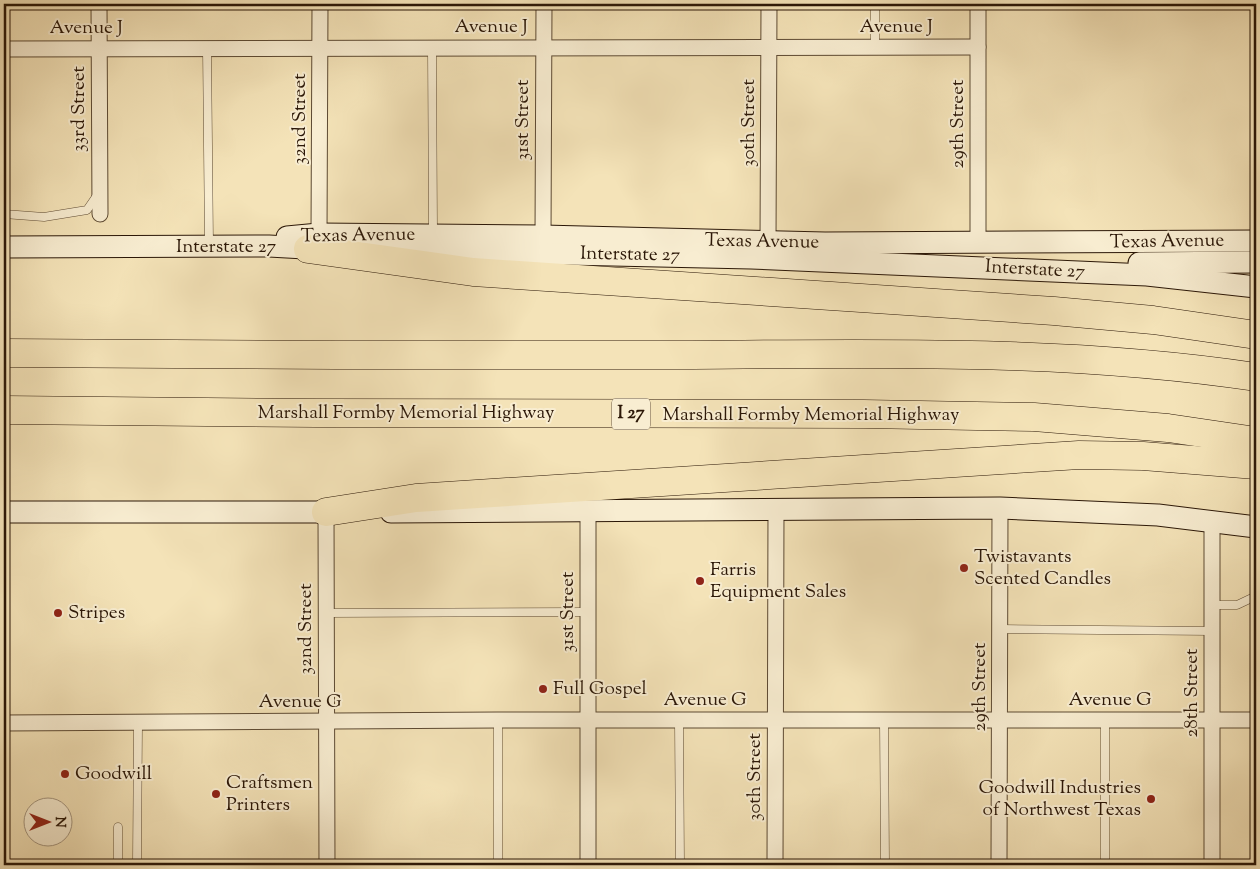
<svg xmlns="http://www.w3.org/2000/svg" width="1260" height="869" font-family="'Sorts Mill Goudy',serif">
<rect width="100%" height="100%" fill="#f4e3b8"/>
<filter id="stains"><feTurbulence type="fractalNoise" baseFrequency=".004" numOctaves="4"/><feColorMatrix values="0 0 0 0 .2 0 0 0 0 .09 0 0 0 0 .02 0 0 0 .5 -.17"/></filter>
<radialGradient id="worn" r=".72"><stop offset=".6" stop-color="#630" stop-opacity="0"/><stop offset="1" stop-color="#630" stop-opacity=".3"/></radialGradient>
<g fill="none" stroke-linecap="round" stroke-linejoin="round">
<defs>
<g id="lane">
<path d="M 432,47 L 433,233"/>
<path d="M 875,47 L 875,4"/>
<path d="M 207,48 L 209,244"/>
<path d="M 4,214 L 44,217 L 87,210 L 98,194"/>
<path d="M 1212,605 L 1237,605 L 1256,596"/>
<path d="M 326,613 L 588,612"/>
<path d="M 1000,629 L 1212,631"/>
<path d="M 679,720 L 680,865"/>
<path d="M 884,720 L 885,865"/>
<path d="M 118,827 L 118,865"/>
<path d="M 137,865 L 138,723"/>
<path d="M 498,865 L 498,720"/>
<path d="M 1105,865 L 1105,720"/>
</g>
<g id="street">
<path d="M 99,4 L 100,214"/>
<path d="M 4,49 L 978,47"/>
<path d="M 319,234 L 320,4"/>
<path d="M 543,236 L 544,4"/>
<path d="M 768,242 L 769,4"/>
<path d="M 978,244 L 978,4"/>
<path d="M 326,512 L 327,865"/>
<path d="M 1212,521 L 1212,865"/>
<path d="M 4,723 L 498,720 L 1256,720"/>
<path d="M 588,865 L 588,510"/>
<path d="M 775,865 L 776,509"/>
<path d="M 999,865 L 1000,508"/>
</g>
<g id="secondary">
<path d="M 287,237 L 319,234 L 543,236 L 825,243 L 1256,241"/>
<path d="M 4,247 L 269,246 L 323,249"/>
<path d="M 389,250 L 751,258 L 1147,275 L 1256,287"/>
<path d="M 1139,263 L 1256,262"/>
<path d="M 4,512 L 341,512"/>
<path d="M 391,512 L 1000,508 L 1158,515 L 1256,527"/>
</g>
<g id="highway">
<path d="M 308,249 L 473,272 L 1054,311 L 1153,320 L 1256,335"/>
<path d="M 4,353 C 226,355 449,356 671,355 C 866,354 1063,348 1256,377"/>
<path d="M 4,410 L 316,413 L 864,414 L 1034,417 L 1168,428 L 1256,441"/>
<path d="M 326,512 L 416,498 L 1079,455 L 1143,456 L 1256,465"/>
</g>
</defs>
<use href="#lane" stroke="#5d4a33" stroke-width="9"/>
<use href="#street" stroke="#5d4a33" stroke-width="17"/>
<use href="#secondary" stroke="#2b1707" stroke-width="23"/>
<use href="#highway" stroke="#2b1707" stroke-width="29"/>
<use href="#lane" stroke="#f8edd1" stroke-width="8"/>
<use href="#street" stroke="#f8edd1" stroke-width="15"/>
<use href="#secondary" stroke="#f8edd1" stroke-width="21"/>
<use href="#highway" stroke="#f4e3b8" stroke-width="28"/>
</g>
<g fill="#8f2418" stroke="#f8edd1" stroke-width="2">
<circle cx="964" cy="568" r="5"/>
<circle cx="700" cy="581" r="5"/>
<circle cx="58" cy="613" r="5"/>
<circle cx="543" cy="689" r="5"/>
<circle cx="65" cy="774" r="5"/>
<circle cx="216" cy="794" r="5"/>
<circle cx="1151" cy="799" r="5"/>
</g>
<g text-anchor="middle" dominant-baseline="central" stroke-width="4" stroke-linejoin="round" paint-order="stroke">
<rect fill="#f8edd1" stroke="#685744" stroke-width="1" x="612" y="398.5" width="38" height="31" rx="4"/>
<g font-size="18" font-weight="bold" fill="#2b1707">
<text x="631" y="414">I 27</text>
</g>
<g font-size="19" fill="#2b1707" stroke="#f8edd1">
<text x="491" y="27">Avenue J</text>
<text x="896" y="27">Avenue J</text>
<text x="86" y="28">Avenue J</text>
<text transform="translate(79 109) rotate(-90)">33rd Street</text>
<text transform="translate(300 119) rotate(-90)">32nd Street</text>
<text transform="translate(523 120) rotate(-90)">31st Street</text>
<text transform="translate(749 123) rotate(-90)">30th Street</text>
<text transform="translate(958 124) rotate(-90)">29th Street</text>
<text transform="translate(358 236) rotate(-1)">Texas Avenue</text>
<text transform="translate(762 242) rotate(1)">Texas Avenue</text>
<text transform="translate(1167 242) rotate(-1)">Texas Avenue</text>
<text x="226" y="247">Interstate 27</text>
<text transform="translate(630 255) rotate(1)">Interstate 27</text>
<text transform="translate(1035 270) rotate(3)">Interstate 27</text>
<text x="406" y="413">Marshall Formby Memorial Highway</text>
<text x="811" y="415">Marshall Formby Memorial Highway</text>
<text transform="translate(568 612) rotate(-90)">31st Street</text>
<text transform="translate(306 629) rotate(-90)">32nd Street</text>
<text transform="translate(980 687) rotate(-90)">29th Street</text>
<text transform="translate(1192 693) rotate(-90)">28th Street</text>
<text x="705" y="700">Avenue G</text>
<text x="1110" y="700">Avenue G</text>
<text x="300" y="702">Avenue G</text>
<text transform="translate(755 777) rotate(-90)">30th Street</text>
</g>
<g font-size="19" fill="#2b1707" stroke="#f8edd1" text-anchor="start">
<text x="974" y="557">Twistavants<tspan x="974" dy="22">Scented Candles</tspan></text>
<text x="710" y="570">Farris<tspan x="710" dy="22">Equipment Sales</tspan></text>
<text x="68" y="613">Stripes</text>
<text x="553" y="689">Full Gospel</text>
<text x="75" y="774">Goodwill</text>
<text x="226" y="783">Craftsmen<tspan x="226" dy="22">Printers</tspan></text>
<text x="1141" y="788" text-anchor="end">Goodwill Industries<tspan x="1141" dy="22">of Northwest Texas</tspan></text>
</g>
</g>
<rect width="1260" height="869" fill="none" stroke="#f4e3b8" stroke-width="20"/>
<rect x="5" y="5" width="1250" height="859" fill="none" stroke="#2b1707" stroke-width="2.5"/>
<rect x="10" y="10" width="1240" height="849" fill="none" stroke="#2b1707"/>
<g transform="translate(48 822) rotate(90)"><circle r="24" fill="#f8edd1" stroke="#a69780"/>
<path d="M0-4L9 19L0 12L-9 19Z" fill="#8f2418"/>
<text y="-8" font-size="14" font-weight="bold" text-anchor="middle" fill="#2b1707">N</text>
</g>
<rect width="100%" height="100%" filter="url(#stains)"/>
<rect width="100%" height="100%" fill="url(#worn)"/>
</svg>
